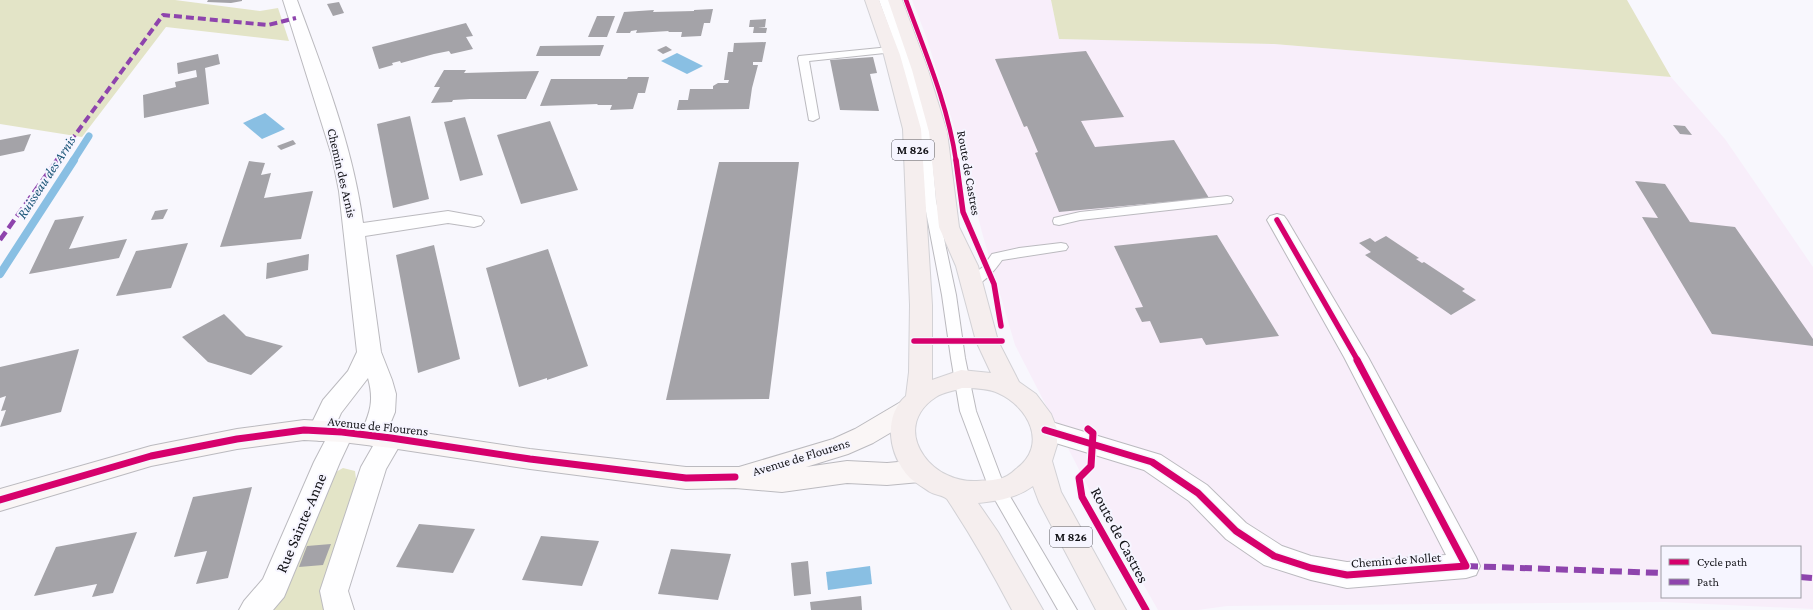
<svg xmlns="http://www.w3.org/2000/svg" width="1813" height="610" font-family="'Crimson Pro',serif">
<rect width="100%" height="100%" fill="#f8f7fd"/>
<path fill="#f8eefa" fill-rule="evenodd" d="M 912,0 L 1051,0 L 1059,39 L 1274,44 L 1671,77 L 1725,139 L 1813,267 L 1813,609 L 1665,602 L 1227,606 L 1198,610 L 1158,610 L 1090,491 L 1015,345 L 983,236 L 956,133 L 926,36 ZM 1662,547 L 1800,547 L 1800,597 L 1662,597 Z"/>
<g fill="#e3e4c7">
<path d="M 0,0 L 175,0 L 260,11 L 278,8 L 289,41 L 166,27 L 82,137 L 0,124 Z"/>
<path d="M 1051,0 L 1627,0 L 1671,77 L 1274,44 L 1059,39 Z"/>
<path d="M 343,468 L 355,471 L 356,479 L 322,602 L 324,610 L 273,610 L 334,473 Z"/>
</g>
<g fill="#89bfe3">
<path d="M 677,53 L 703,66 L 687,74 L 661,61 Z"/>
<path d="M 265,113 L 285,129 L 262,139 L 243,123 Z"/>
<path d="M 870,566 L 872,584 L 828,590 L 826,572 Z"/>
</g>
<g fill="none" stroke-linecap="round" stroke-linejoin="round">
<path stroke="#89bfe3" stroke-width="7" d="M 73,161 L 89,136"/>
<path stroke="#89bfe3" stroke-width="8" d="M 0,274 L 74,160"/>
</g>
<g fill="#a4a3a8">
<path d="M 208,0 L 242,0 L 242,1 L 231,3 L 207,2 Z"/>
<path d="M 339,2 L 344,13 L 333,16 L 327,4 Z"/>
<path d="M 713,9 L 710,23 L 704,23 L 701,36 L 681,37 L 682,32 L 668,32 L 669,31 L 636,33 L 637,30 L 631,31 L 630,33 L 616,33 L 624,12 L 654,10 L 653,12 L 694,11 L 694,10 Z"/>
<path d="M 597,16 L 615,16 L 607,37 L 588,37 Z"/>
<path d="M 766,19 L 765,27 L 758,27 L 767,28 L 766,33 L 753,33 L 754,27 L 749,27 L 750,20 Z"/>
<path d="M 466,23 L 473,36 L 466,37 L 473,49 L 451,54 L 449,51 L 434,54 L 401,63 L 400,61 L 392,63 L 393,65 L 379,69 L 372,47 Z"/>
<path d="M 766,42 L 762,62 L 753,62 L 753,65 L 758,65 L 752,88 L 749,109 L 677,110 L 679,100 L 688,100 L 690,89 L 713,89 L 713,86 L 718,83 L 728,83 L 729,80 L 724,80 L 728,52 L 733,52 L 734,43 Z"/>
<path d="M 604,45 L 600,56 L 536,56 L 540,46 Z"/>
<path d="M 666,46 L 672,50 L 663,54 L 657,50 Z"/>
<path d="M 1086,51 L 1124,117 L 1081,121 L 1095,147 L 1174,140 L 1209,198 L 1059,212 L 1035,153 L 1038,152 L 1027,126 L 1024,127 L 995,59 Z"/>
<path d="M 218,54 L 220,64 L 205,68 L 209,104 L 144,118 L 143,95 L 176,87 L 175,82 L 197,77 L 196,70 L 178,74 L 177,63 Z"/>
<path d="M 873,57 L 877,73 L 870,74 L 879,111 L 840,110 L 830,60 Z"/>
<path d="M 444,70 L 466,70 L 464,73 L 539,71 L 526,99 L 470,99 L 453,100 L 452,102 L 431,103 L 440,87 L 434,87 Z"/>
<path d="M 628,77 L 649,77 L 645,93 L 638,93 L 633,109 L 610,110 L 612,105 L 597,105 L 598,104 L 540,106 L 551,79 L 627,79 Z"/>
<path d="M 410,116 L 429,199 L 393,208 L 377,124 Z"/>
<path d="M 465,117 L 483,175 L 460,181 L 444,122 Z"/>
<path d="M 550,121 L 578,190 L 521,204 L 497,135 Z"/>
<path d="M 1673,125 L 1685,126 L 1692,135 L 1680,134 Z"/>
<path d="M 31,134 L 24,151 L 0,156 L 0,140 Z"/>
<path d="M 293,140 L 296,144 L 281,150 L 277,146 Z"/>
<path d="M 249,161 L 265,163 L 261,175 L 271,173 L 264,198 L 313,191 L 301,239 L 220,247 Z"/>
<path d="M 719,162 L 799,162 L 769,399 L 666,400 Z"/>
<path d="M 1635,181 L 1665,184 L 1690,222 L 1735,227 L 1813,339 L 1813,346 L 1712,334 L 1642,217 L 1658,218 Z"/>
<path d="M 168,209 L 163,219 L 151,220 L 155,211 Z"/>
<path d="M 84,216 L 69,249 L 127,239 L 119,258 L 29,274 L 55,220 Z"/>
<path d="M 1217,235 L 1279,336 L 1206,345 L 1202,338 L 1160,343 L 1150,321 L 1142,322 L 1135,308 L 1143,307 L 1114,246 Z"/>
<path d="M 1386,236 L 1419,258 L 1416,259 L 1422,263 L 1424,262 L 1465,289 L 1462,291 L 1476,300 L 1451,315 L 1365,255 L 1371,252 L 1359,243 L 1370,238 L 1375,242 Z"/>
<path d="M 188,243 L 171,288 L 116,296 L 136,251 Z"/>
<path d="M 434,245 L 460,359 L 418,373 L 396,255 Z"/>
<path d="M 548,249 L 588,366 L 547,380 L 547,378 L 519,387 L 486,268 Z"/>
<path d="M 309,254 L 308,270 L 266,279 L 267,263 Z"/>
<path d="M 224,314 L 246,336 L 283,346 L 251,375 L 208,362 L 182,337 Z"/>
<path d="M 79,349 L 61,412 L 0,427 L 6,410 L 1,411 L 6,396 L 0,398 L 0,367 Z"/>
<path d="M 252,487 L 228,578 L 196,584 L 207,551 L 174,557 L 193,497 Z"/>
<path d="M 419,524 L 475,529 L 453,573 L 396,567 Z"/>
<path d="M 137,532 L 113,593 L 92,597 L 97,584 L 34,596 L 56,547 Z"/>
<path d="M 541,536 L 599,541 L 582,586 L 522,580 Z"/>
<path d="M 331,544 L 323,565 L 299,567 L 307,546 Z"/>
<path d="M 671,549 L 731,554 L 718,600 L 658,594 Z"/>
<path d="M 808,561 L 811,594 L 794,596 L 791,563 Z"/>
<path d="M 861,596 L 862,610 L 811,610 L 810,602 Z"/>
</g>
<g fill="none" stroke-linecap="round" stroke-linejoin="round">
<defs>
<g id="lane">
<path d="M 879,0 L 889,0 L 906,47 L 929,118 L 936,201 L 956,295 L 965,358 L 976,411 L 1005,488 L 1077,610 L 1058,610 L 990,491 L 960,411 L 951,358 L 942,295 L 924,201 L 917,118 L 896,47 Z"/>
<path d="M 890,47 L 895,50 L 894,52 L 809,61 L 819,118 L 813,121 L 809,120 L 798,58 L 799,56 Z"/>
<path d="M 1227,196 L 1231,197 L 1233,200 L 1231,203 L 1080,220 L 1059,225 L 1054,224 L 1053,221 L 1054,218 L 1080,212 Z"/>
<path d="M 1061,243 L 1066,244 L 1068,247 L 1066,250 L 1002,260 C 994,271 981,289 966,285 L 964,282 L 966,279 L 983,267 L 992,254 L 1019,248 Z"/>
</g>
<g id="street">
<path d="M 283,0 L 297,0 C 324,73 353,147 363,223 L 448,211 L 481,217 L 484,221 L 481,225 L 474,227 L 448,223 L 365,236 L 381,352 L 392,380 L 396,394 L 395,412 L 388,429 L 391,428 L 400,431 L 404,438 L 386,469 L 348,591 L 354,610 L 324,610 L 320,591 L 361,467 L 373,446 L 364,443 L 360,436 C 369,414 375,403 368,378 L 341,413 L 336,424 L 342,422 L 351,425 L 354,432 L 340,462 L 284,597 L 273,610 L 239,610 L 244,601 L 263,579 L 314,462 L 326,439 L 320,441 L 311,438 L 308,431 L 323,400 L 348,371 L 357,352 L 339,191 L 332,156 Z"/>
<path d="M 1277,214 L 1284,216 L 1287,220 L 1368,357 L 1476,557 L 1480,566 L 1476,575 L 1466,578 L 1347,588 L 1311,580 L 1264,565 L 1226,539 L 1189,501 L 1144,470 L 1036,437 L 1033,430 L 1036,423 L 1045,420 L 1161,455 L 1207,485 L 1246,523 L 1282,546 L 1311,556 L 1347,562 L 1446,555 L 1344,357 L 1267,220 L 1270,216 Z"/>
</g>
<path id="secondary" d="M 908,401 L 917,403 L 920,410 L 917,417 L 873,443 L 848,454 L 806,467 L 847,461 L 887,463 L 920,460 L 929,464 L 933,471 L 929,478 L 920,482 L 887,485 L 847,483 L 782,492 L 735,488 L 686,489 L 530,469 L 391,448 L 342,442 L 304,440 L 237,449 L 151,466 L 0,511 L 0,489 L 151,446 L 237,429 L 304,420 L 342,422 L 391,428 L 530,449 L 686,467 L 739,467 L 833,439 L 855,429 L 899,403 Z"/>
<path id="primary" d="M 865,0 L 879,0 L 900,55 L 921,129 L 932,305 L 932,380 L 961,370 L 991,373 L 976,341 L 956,266 L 939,227 L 929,132 L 912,70 L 888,0 L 902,0 L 928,70 L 947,132 L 959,227 L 978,266 L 998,341 L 1019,382 L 1036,394 L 1051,414 L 1057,429 L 1057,445 L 1052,461 L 1061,492 L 1126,610 L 1096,610 L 1039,502 L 1033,486 C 1017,498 997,501 978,503 L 998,532 L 1043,610 L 1012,610 C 992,572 971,535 947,499 C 943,495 935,495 930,492 C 924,488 916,483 910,478 C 889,456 882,417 906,396 L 909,372 L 910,305 L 903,129 L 884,55 ZM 962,388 C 973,388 987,388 998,393 C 1028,406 1049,445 1016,469 C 1011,474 1005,478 998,479 C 991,481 984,480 977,481 C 957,482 936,473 924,456 C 909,435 913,412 936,397 C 943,392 954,391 962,388 Z"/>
</defs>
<use href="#lane" stroke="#bbbabf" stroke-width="2"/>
<use href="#street" stroke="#bbbabf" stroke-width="2"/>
<use href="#secondary" stroke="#bbbabf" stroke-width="2"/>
<use href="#primary" stroke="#d2d1d5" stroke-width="2"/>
<use href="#lane" fill="#fefeff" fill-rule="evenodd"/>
<use href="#street" fill="#fefeff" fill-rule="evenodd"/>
<use href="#secondary" fill="#faf6f6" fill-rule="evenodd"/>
<use href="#primary" fill="#f5eeee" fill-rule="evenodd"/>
<path stroke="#8e44ad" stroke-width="4" stroke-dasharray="8 4" stroke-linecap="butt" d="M 56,161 L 163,15 L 268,25 L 296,18"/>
<path stroke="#8e44ad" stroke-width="4.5" stroke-dasharray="10 4.5" stroke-linecap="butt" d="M 0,240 L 57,160"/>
<g stroke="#8e44ad" stroke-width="6" stroke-dasharray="12 6" stroke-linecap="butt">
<path d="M 1466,566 L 1662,573"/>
<path d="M 1800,577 L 1813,578"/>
</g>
<defs>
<path id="cycleway-far2" d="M 906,0 C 925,52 948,105 956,161"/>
<g id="cycleway-far1">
<path d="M 956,160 L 963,212 L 994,284 L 1001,326"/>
<path d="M 1277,220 L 1358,361"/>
<path d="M 914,341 L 1002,341"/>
</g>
<g id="cycleway">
<path d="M 1088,429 L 1093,433 L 1091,466 L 1079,478 L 1082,497 L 1146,610"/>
<path d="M 1045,430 L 1152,462 L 1198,493 L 1236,531 L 1274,556 L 1311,568 L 1347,575 L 1466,566 L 1357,360"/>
<path d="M 0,500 L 151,456 L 237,439 L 304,430 L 342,432 L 391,438 L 530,459 L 686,478 L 735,477"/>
</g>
</defs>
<use href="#cycleway-far2" stroke="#f6f5ff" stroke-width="6"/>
<use href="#cycleway-far1" stroke="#f6f5ff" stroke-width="8"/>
<use href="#cycleway" stroke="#f6f5ff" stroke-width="10"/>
<use href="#cycleway-far2" stroke="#d6006c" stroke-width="4.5"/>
<use href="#cycleway-far1" stroke="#d6006c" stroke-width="5.5"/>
<use href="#cycleway" stroke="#d6006c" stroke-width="7"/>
</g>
<g text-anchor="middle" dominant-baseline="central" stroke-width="4" stroke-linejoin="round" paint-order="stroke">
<g fill="#f6f5ff" stroke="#58585e" stroke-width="1">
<rect x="892" y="140" width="42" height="20" rx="3"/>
<rect x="1050" y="527" width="42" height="20" rx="3"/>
</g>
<g font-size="12" font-weight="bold" fill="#141419">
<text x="913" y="150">M 826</text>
<text x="1071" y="537">M 826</text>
</g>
<g font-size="13" fill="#141419" stroke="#f6f5ff">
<text transform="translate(342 173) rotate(77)">Chemin des Arnis</text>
<text transform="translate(969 173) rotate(80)">Route de Castres</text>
<text transform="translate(378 426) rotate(6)">Avenue de Flourens</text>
<text transform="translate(801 457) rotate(-17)">Avenue de Flourens</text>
<text transform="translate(1396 560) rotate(-4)">Chemin de Nollet</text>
</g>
<g font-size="14" font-style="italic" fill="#1c5678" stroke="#f6f5ff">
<text transform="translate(46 177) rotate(-57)">Ruisseau des Arnis</text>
</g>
<g font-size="16" fill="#141419" stroke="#f6f5ff">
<text transform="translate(301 523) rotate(-67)">Rue Sainte-Anne</text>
<text transform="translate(1120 535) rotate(62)">Route de Castres</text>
</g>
</g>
<rect x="1661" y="546" width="140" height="52" fill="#f6f5ff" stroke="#9c9ba3"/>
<rect x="1669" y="559" width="20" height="6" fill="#d6006c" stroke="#9c9ba3"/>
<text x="1697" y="566" font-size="12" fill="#141419">Cycle path</text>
<rect x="1669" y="579" width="20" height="6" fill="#8e44ad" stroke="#9c9ba3"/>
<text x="1697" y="586" font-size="12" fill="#141419">Path</text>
</svg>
